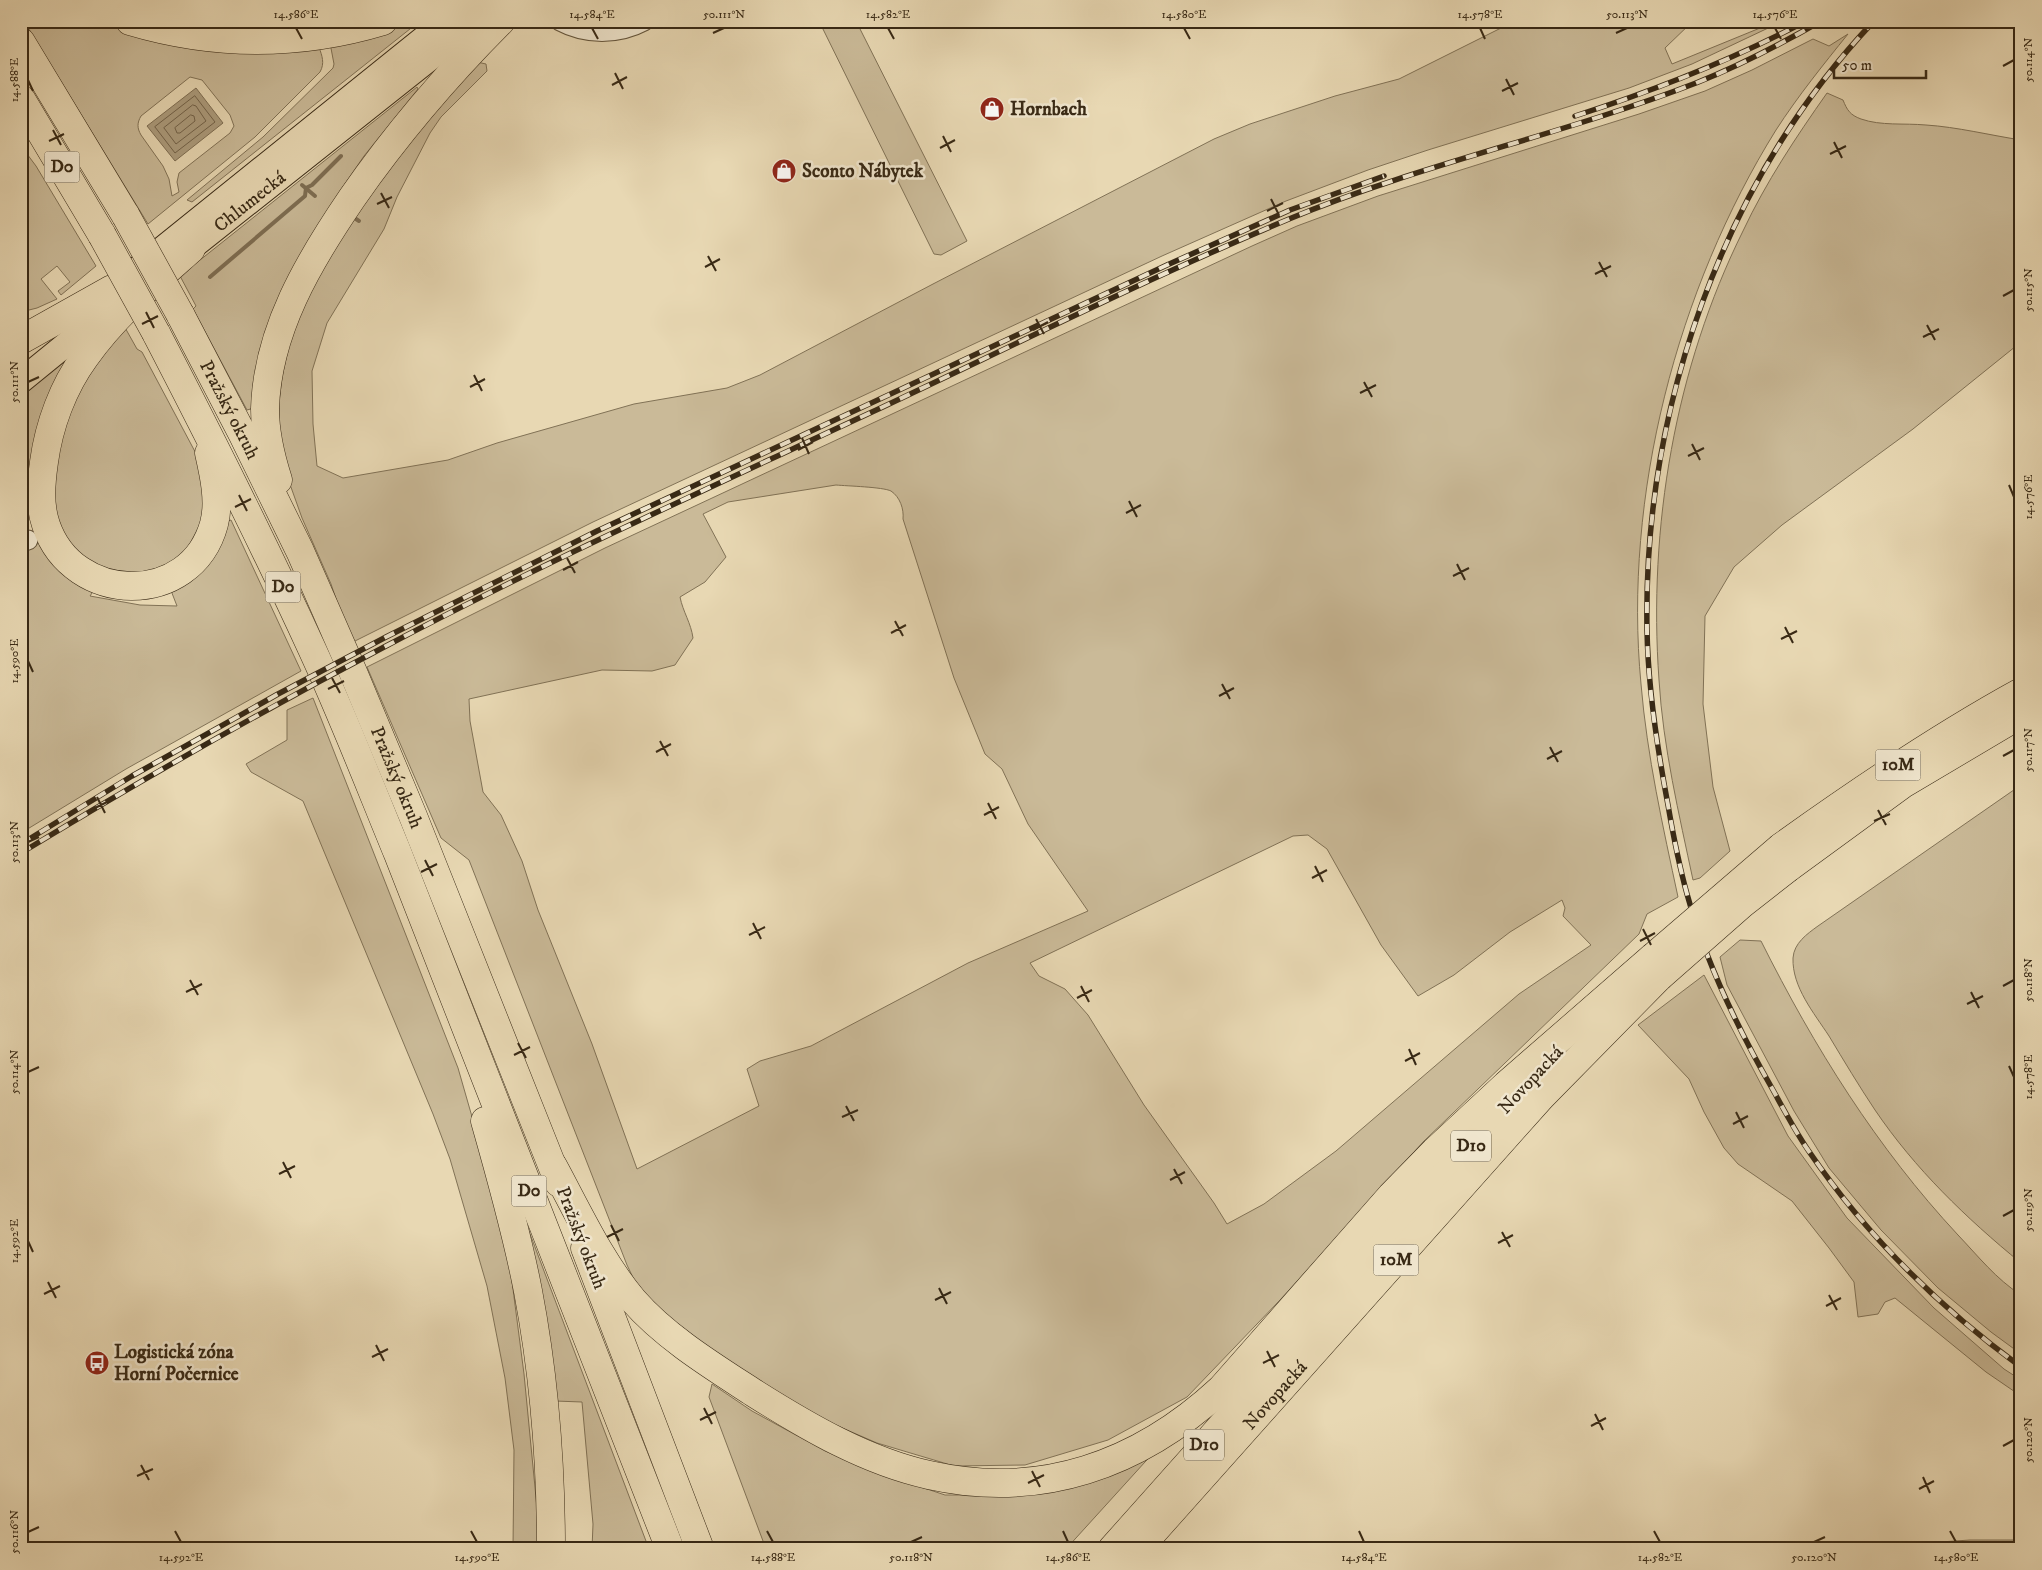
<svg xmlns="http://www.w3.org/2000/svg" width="2042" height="1570" font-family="'IM FELL DW Pica',serif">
<rect width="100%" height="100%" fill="#e8d8b3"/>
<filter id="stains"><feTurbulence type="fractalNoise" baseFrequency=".004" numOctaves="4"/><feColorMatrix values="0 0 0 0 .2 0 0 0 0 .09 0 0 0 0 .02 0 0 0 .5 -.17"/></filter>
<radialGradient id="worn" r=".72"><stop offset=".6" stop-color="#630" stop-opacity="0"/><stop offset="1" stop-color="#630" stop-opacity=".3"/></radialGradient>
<g fill="#caba98" stroke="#817256" fill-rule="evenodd">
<path d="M 24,21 L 104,21 L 124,29 L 319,47 C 322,56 325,63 320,72 L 255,137 L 148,224 ZM 190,77 L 202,80 L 230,115 L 234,126 L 230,133 L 179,173 L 177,182 L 179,192 L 172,196 L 169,179 L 163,166 L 141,135 C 137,128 137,123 141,116 Z"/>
<path d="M 167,21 L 318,21 L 318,22 L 294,31 Z"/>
<path d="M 408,21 L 420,21 L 192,202 L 187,200 L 263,137 L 333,68 L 334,64 L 330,43 L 391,28 Z"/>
<path d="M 819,21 L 856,21 L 967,241 L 941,255 L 934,254 Z"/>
<path d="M 1515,21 L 1693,21 L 1665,48 L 1672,64 L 1760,28 L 1757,21 L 1783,21 L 1692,64 L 1629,88 L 1428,150 L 1368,170 L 1286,201 L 1162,256 L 593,522 L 351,643 L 331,584 L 302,518 L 287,476 L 279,429 L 279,403 L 282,377 L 289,345 L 301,310 L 330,254 L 365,195 L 477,62 L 486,64 L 487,71 L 441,117 L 430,133 L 397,197 L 384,229 L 327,323 L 312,371 L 313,424 L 317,466 L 343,478 L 448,460 L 497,443 L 634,404 L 727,388 L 760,375 L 933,284 L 1214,139 L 1250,124 L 1335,96 L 1399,79 Z"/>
<path d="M 1848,34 C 1823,65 1798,96 1776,130 C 1677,289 1623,496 1641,684 C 1647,756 1663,827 1678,897 L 1647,914 L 1639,934 L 1424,1141 L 1280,1300 L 1187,1397 L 1108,1440 L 1025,1465 L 954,1466 L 877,1443 L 803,1411 L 698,1340 L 641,1294 L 627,1265 L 469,860 L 441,838 L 367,667 L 605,548 L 1252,246 L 1297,226 L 1378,196 L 1639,114 L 1705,91 L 1752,70 L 1813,39 L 1829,46 ZM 836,485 C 847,486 883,487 891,491 C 900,497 904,509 903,519 L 954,678 L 985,754 L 1002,769 L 1028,824 L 1088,911 L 968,963 L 811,1046 L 760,1061 L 747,1069 L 759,1106 L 637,1169 L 592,1044 L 538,910 L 522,861 L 501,815 L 483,792 L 470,721 L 469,699 L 602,670 L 652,671 L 675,665 L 693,638 C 691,623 683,612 680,597 L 705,582 L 726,557 L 703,514 L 728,502 ZM 1308,835 L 1327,849 L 1381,945 L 1418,996 L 1454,975 L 1510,932 L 1562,900 L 1565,908 L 1563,916 L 1591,945 L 1519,994 L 1336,1151 L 1264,1204 L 1227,1224 L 1214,1203 L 1144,1105 L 1088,1015 L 1065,989 L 1039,976 L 1030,963 L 1293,836 Z"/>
<path d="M 417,87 L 418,89 L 364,156 L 340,191 L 254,408 L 247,410 L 193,309 L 196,306 L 180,276 Z"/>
<path d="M 1827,93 L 1843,100 C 1847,110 1850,115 1861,119 C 1881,126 1904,123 1926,125 C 1957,127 1989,135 2021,140 L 2021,342 L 1913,429 L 1782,525 L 1734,567 L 1705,616 L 1703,704 L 1713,787 L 1730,851 L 1700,878 L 1693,880 C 1679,814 1663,747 1659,680 C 1648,527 1675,368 1743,231 C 1766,182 1796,137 1827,93 Z"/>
<path d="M 21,146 L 36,166 L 96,266 L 61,295 L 58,291 L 70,282 L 57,266 L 41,279 L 57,299 L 37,308 L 21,312 Z"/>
<path d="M 123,324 L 137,349 L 142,352 L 200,461 L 209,507 L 182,559 L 130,578 L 82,561 L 55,525 L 54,459 L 73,397 Z"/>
<path d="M 83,343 L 34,466 L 21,463 L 21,390 Z"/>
<path d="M 231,520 L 301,671 L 126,769 L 21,833 L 21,543 L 40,539 L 94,590 L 90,596 L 140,605 L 177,606 L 170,588 L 225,522 Z"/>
<path d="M 313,698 L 458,1068 L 506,1235 L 524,1374 L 537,1508 L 538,1549 L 513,1549 L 514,1450 L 505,1378 L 487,1286 L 450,1159 L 433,1114 L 303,801 L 251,772 L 246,764 L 287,740 L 287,710 Z"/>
<path d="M 2021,785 L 2021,1263 C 1966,1218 1915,1169 1875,1110 C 1859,1086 1844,1061 1829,1036 C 1814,1013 1792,987 1793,958 C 1794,943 1807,934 1818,926 Z"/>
<path d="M 1740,940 L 1761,941 C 1814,1047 1877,1148 1958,1235 C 1978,1256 1996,1279 2021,1295 L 2021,1354 L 1991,1332 L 1938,1288 L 1881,1230 L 1829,1168 L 1794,1111 L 1727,985 L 1720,957 Z"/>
<path d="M 1704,975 L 1788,1136 L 1847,1218 L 1934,1308 L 2004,1369 L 2021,1380 L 2021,1396 L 1986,1372 L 1895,1298 L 1885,1302 L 1878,1314 L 1858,1317 L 1854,1282 L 1829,1248 L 1792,1201 L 1738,1164 L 1724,1148 L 1704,1112 L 1689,1079 L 1638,1025 Z"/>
<path d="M 524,1218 L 649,1549 L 592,1549 L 593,1524 L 582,1402 L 555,1401 Z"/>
<path d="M 712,1384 L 752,1411 L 825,1451 L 882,1474 L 945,1495 L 1012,1495 L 1155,1451 L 1066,1549 L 766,1549 L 709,1397 Z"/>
<path d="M 1970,1540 L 2021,1540 L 2021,1549 L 1865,1549 L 1866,1547 Z"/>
</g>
<path fill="#ac9c7d" stroke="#7e6e53" d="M 196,88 L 223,123 L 175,161 L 147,126 Z"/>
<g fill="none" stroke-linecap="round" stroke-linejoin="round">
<g stroke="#726249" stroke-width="1">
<path d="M 195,96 L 215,122 L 175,153 L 155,127 Z"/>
<path d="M 193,105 L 196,106 L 206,121 L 176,144 L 164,128 Z"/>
<path d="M 191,115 L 194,116 L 195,121 L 180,133 L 177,133 L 175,128 Z"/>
</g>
<g stroke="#7e6e53" stroke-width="4">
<path d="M 302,185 L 315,196"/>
<path d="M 356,219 L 359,221"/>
<path d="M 210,277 L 305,196 L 306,188 L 312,185 L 341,156"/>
</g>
<defs>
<g id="minor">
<path d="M 560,21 C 586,35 618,35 644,21"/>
<path d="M 21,541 L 28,540"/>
</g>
<g id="major">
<path id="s1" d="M 176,260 L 477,21"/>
<path d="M 111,290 L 445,21"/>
<path d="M 21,381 L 91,324 L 125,298"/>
</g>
<g id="highway">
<path d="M 130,21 C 214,46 300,46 383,21"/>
<path d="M 21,42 L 126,216"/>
<path d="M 21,99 L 102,235"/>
<path d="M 191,249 C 153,283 115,315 85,357 C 63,387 49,425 44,462 C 41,483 39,505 46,525 C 73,605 191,608 214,524 C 220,502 214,475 209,453"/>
<path id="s2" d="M 180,314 L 243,435 L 300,551 L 353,672 L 413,816 L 559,1183"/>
<path d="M 156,333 C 210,437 263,542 312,649 C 343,716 370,786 398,854 L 670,1549"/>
<path d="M 21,340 L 112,289"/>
<path d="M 278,480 C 271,458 265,433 265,409 C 267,331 309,261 352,198 C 398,132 444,78 501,21"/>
<path d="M 1781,847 C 1859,791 1937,738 2021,692"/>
<path d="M 1788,868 L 1903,784 L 2021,714"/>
<path d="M 485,1121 C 501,1177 517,1234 528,1291 C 544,1375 551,1463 551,1549"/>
<path d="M 553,1166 C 577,1210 600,1261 633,1300 C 665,1337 714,1367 754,1393 C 808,1427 866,1461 929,1475 C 1040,1500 1139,1465 1221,1389 L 1391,1196 L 1435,1151 L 1506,1085 L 1653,957"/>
<path d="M 585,1248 L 700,1549"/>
<path d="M 1112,1549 L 1514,1098"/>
<path id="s3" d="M 1138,1549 L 1541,1097 L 1659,977"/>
</g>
</defs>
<use href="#minor" stroke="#64553c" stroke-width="21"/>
<use href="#major" stroke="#382915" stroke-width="26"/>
<use href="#highway" stroke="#382915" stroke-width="29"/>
<use href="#minor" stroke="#f0e6ce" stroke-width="19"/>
<use href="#major" stroke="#e8d8b3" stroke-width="24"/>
<use href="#highway" stroke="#e8d8b3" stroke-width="28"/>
<defs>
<g id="rail">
<path d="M 1874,21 C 1722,182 1643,410 1647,630 C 1648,689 1657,747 1668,805 C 1673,834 1679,865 1687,894 C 1706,963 1738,1029 1773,1090 C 1784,1110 1795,1131 1808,1150 C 1865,1234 1939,1307 2021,1367"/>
<path d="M 1575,116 C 1656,90 1730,61 1806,21"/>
<path d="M 21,844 L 132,776 L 278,694 L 386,637 L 597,531 L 1167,265 L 1290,210 L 1384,176"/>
<path d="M 21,853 C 141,780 262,711 386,646 C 545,562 709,488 872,412 C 1010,347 1148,278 1289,219 C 1421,164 1562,135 1696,83 C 1739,66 1781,44 1821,21"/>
</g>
</defs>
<use href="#rail" stroke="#382915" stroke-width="5.5"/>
<use href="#rail" stroke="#f0e6ce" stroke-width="4" stroke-dasharray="11" stroke-linecap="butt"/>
<defs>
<g id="highway-bridge">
<path d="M 126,216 L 180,314"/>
<path d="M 102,235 L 156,333"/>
<path d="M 1653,957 L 1781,847"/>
<path d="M 1659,977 L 1742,904 L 1788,868"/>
</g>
</defs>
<use href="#highway-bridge" stroke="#382915" stroke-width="29" stroke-linecap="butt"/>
<use href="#highway-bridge" stroke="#e8d8b3" stroke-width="28"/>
</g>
<path fill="none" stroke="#382915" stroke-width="2" d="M 296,28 L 302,39M 592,28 L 598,39M 888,28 L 894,39M 1184,28 L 1190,39M 1480,28 L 1485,39M 1775,28 L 1781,39M 713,33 L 724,28M 1616,33 L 1627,28M 2003,66 L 2014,60M 615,73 L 623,89M 1506,79 L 1514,95M 28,80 L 33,91M 612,85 L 627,77M 1502,91 L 1518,83M 53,130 L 61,145M 943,136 L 951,152M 49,141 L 64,134M 1834,142 L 1842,158M 940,148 L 955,140M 1830,154 L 1846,146M 381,193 L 389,208M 1271,199 L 1279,215M 377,204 L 392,197M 1267,211 L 1283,203M 708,256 L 716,271M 1599,262 L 1607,277M 705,267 L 720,259M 1595,274 L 1611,266M 2003,296 L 2014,290M 146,312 L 154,328M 1036,319 L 1044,334M 142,324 L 158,316M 1927,325 L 1935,340M 1033,330 L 1048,322M 1923,337 L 1939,329M 474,375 L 482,391M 28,382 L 39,377M 1364,382 L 1372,397M 470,387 L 485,379M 1360,393 L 1376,385M 802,438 L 809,454M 1692,444 L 1700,460M 798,450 L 813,442M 1688,456 L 1704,448M 2009,485 L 2014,497M 239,495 L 247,511M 1129,501 L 1137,517M 235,507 L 251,499M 1126,513 L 1141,505M 567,558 L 575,573M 1457,564 L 1465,580M 563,570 L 578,562M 1453,576 L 1469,568M 895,621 L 903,636M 1785,627 L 1793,643M 891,633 L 906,625M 1781,639 L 1797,631M 28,661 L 33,672M 332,678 L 340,693M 1222,684 L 1230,699M 328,689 L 344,681M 1219,696 L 1234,688M 660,741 L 668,756M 1550,747 L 1558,762M 656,752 L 671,744M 2003,756 L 2014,750M 1547,759 L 1562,751M 97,797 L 105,813M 988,803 L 996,819M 93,809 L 109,801M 1878,810 L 1886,825M 984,815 L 999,807M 1874,821 L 1890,814M 28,842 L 39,837M 425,860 L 433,876M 1315,866 L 1323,882M 421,872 L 437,864M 1312,878 L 1327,870M 753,923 L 761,939M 1643,929 L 1651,945M 749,935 L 765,927M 1640,941 L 1655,933M 190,980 L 198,995M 1081,986 L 1089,1002M 2003,986 L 2014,980M 186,992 L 202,984M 1971,992 L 1979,1008M 1077,998 L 1092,990M 1967,1004 L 1983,996M 518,1043 L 526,1058M 1409,1049 L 1416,1065M 514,1055 L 530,1047M 1405,1061 L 1420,1053M 2009,1066 L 2014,1077M 28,1072 L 39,1067M 846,1106 L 854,1121M 1736,1112 L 1744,1128M 842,1117 L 858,1110M 1733,1124 L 1748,1116M 283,1162 L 291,1178M 1174,1169 L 1182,1184M 279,1174 L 295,1166M 1170,1180 L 1185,1172M 2003,1216 L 2014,1210M 611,1225 L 619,1241M 1502,1232 L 1510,1247M 607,1237 L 623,1229M 28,1241 L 33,1252M 1498,1243 L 1513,1235M 48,1282 L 56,1298M 939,1288 L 947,1304M 44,1294 L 60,1286M 1829,1295 L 1837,1310M 935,1300 L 951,1292M 1826,1306 L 1841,1298M 376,1345 L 384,1361M 1267,1351 L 1275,1367M 372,1357 L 388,1349M 1263,1363 L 1279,1355M 704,1408 L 712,1424M 1595,1414 L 1603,1430M 700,1420 L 716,1412M 1591,1426 L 1606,1418M 2003,1446 L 2014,1440M 141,1465 L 149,1480M 1032,1471 L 1040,1487M 137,1476 L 153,1469M 1923,1477 L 1930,1493M 1028,1483 L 1044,1475M 1919,1489 L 1934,1481M 175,1531 L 181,1542M 471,1531 L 477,1542M 767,1531 L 773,1542M 1063,1531 L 1068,1542M 1359,1531 L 1364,1542M 1654,1531 L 1660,1542M 1950,1531 L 1956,1542M 28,1532 L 39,1527M 911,1542 L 922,1537M 1814,1542 L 1825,1537"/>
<defs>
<symbol id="shop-disc" viewBox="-11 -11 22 22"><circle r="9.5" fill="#8f2418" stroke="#f0e6ce"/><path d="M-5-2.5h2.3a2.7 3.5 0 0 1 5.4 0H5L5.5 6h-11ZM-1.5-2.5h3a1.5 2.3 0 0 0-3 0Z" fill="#fff"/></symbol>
<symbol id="bus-disc" viewBox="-11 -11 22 22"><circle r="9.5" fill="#8f2418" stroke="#f0e6ce"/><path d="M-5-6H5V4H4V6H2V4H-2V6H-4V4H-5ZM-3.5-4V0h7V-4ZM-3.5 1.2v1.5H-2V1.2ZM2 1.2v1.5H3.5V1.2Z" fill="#fff"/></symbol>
</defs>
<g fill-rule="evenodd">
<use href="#shop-disc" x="978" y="95" width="28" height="28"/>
<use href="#shop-disc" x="770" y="157" width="28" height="28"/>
<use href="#bus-disc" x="83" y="1349" width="28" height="28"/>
</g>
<g text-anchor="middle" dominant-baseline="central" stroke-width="5" stroke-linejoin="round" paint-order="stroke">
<g fill="#f0e6ce" stroke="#6f624c" stroke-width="1">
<rect x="44.5" y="151.5" width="35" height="31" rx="4"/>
<rect x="265.5" y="571.5" width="35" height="31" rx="4"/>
<rect x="1875.5" y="749.5" width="45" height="31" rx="4"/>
<rect x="1451" y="1130.5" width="40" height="31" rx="4"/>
<rect x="511.5" y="1175.5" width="35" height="31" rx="4"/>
<rect x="1373.5" y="1244.5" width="45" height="31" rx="4"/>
<rect x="1184" y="1429.5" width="40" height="31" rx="4"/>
</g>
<g font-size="18" font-weight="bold" fill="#382915">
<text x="62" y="167">D0</text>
<text x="283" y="587">D0</text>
<text x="1898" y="765">10M</text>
<text x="1471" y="1146">D10</text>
<text x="529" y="1191">D0</text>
<text x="1396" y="1260">10M</text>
<text x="1204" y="1445">D10</text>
</g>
<g font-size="19" font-weight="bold" fill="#382915" stroke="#f0e6ce" text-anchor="start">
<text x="1010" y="109">Hornbach</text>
<text x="802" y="171">Sconto Nábytek</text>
<text x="114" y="1352">Logistická zóna<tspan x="114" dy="22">Horní Počernice</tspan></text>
</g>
<g font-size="19" fill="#382915" stroke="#f0e6ce">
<text stroke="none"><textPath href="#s1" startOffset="94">Chlumecká</textPath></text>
<text stroke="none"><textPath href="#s2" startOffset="108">Pražský okruh</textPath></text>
<text stroke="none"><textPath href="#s2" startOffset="512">Pražský okruh</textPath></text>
<text transform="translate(1531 1080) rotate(-47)">Novopacká</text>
<text transform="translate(581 1238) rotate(69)">Pražský okruh</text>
<text stroke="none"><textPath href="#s3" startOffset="206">Novopacká</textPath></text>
</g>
</g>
<rect width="2042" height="1570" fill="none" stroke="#e8d8b3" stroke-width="55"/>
<path d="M1834 70v8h92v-8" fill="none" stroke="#382915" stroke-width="2.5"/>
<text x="1842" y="70" font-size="15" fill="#382915" stroke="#f0e6ce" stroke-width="4" paint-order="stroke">50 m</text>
<rect x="28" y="28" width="1986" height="1514" fill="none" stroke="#382915" stroke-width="2"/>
<g font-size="12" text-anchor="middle" fill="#382915">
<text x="296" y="18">14.586°E</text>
<text x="592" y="18">14.584°E</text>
<text x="724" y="18">50.111°N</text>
<text x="888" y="18">14.582°E</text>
<text x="1184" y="18">14.580°E</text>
<text x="1480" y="18">14.578°E</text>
<text x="1627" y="18">50.113°N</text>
<text x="1775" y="18">14.576°E</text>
<text transform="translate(2028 60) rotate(-90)" y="4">50.114°N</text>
<text transform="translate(14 80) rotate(-90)" y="4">14.588°E</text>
<text transform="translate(2028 290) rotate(-90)" y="4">50.115°N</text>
<text transform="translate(14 382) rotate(-90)" y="4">50.111°N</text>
<text transform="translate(2028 497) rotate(-90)" y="4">14.576°E</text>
<text transform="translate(14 661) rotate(-90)" y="4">14.590°E</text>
<text transform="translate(2028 750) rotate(-90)" y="4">50.117°N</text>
<text transform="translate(14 842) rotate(-90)" y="4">50.113°N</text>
<text transform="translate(2028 980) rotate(-90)" y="4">50.118°N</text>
<text transform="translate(14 1072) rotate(-90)" y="4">50.114°N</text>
<text transform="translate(2028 1077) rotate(-90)" y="4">14.578°E</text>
<text transform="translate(2028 1210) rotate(-90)" y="4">50.119°N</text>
<text transform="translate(14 1241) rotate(-90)" y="4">14.592°E</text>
<text transform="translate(2028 1440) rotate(-90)" y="4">50.120°N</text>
<text transform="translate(14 1532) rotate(-90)" y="4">50.116°N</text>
<text x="181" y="1561">14.592°E</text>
<text x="477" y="1561">14.590°E</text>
<text x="773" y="1561">14.588°E</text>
<text x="911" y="1561">50.118°N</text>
<text x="1068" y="1561">14.586°E</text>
<text x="1364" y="1561">14.584°E</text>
<text x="1660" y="1561">14.582°E</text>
<text x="1814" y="1561">50.120°N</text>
<text x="1956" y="1561">14.580°E</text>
</g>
<rect width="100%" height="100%" filter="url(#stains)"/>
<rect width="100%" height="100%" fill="url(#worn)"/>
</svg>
